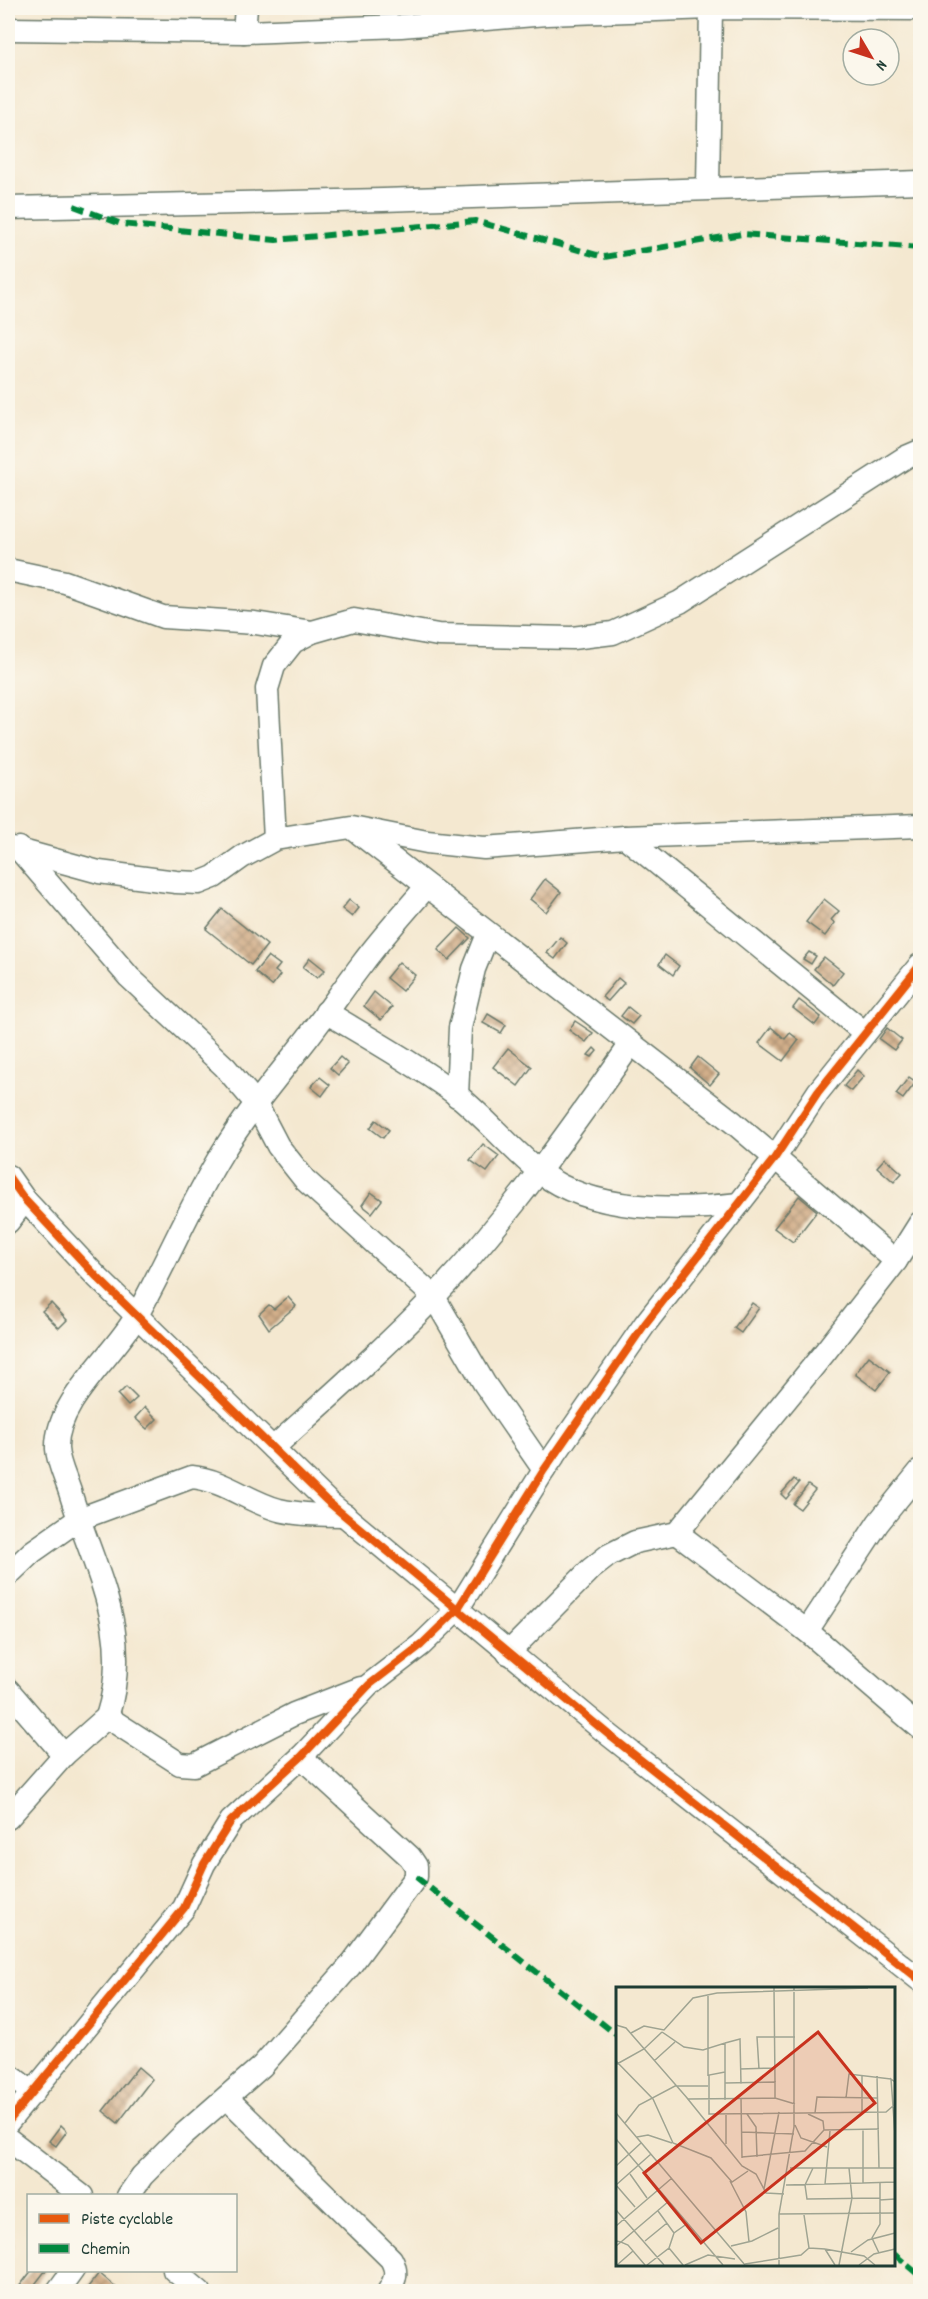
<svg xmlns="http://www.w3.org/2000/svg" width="928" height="2299" font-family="Dekko,sans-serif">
<defs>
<pattern id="building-cross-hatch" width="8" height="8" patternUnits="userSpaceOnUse" patternTransform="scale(1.5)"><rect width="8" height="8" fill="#d2af8a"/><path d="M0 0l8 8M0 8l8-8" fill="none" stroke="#aa9072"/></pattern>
</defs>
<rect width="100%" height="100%" fill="#fbf7ec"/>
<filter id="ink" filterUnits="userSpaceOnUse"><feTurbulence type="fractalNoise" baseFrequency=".0167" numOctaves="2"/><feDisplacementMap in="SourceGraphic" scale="12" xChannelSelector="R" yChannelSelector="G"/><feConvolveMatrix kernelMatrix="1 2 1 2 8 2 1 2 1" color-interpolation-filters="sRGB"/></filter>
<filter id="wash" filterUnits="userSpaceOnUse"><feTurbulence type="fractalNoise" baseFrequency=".008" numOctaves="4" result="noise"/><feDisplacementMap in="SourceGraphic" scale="24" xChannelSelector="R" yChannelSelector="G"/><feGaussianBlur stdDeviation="1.35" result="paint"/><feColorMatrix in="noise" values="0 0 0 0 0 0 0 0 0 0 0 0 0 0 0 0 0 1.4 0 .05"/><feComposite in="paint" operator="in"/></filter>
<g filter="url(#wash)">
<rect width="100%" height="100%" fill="#f4e8d0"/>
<g id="blocks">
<g fill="url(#building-cross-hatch)">
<path d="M 545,879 L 561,892 L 546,912 L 530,899 Z"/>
<path d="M 824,899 L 839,911 L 831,920 L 835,923 L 825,936 L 806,922 Z"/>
<path d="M 349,900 L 359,908 L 352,917 L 342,909 Z"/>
<path d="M 222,909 L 267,945 L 251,965 L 206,929 Z"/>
<path d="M 459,928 L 470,938 L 449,960 L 438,950 Z"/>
<path d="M 560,937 L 567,943 L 555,959 L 547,953 Z"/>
<path d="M 809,952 L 816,956 L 811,964 L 803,959 Z"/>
<path d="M 665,955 L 679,966 L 673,975 L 659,964 Z"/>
<path d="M 268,956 L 280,965 L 275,971 L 280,975 L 272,986 L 255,972 Z"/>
<path d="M 824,957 L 843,972 L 833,985 L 814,969 Z"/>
<path d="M 310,958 L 325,970 L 317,978 L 303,967 Z"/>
<path d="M 399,962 L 415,975 L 402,991 L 386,978 Z"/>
<path d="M 618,978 L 624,983 L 608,1001 L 602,997 Z"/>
<path d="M 374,992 L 392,1007 L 381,1020 L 364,1006 Z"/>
<path d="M 799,1000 L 821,1017 L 815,1025 L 793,1008 Z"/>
<path d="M 628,1007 L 639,1016 L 632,1024 L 621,1016 Z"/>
<path d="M 488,1014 L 506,1025 L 501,1033 L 483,1023 Z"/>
<path d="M 575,1021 L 593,1033 L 586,1042 L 569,1030 Z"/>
<path d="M 771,1027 L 785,1039 L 790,1033 L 799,1040 L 783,1061 L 759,1043 Z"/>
<path d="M 887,1028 L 902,1040 L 894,1050 L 879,1039 Z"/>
<path d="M 508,1048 L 532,1067 L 518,1086 L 493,1067 Z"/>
<path d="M 594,1048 L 597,1051 L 592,1057 L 588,1055 Z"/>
<path d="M 340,1057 L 348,1064 L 338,1075 L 330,1068 Z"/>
<path d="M 698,1057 L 719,1074 L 710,1085 L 690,1068 Z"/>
<path d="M 857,1070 L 864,1076 L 851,1091 L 844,1086 Z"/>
<path d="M 320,1077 L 330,1085 L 322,1096 L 311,1087 Z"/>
<path d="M 909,1077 L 916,1082 L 903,1099 L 896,1094 Z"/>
<path d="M 376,1120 L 389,1130 L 383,1138 L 370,1128 Z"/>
<path d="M 483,1144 L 499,1156 L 487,1172 L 470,1160 Z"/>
<path d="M 885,1158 L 902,1173 L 894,1182 L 877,1167 Z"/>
<path d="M 371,1192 L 382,1200 L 372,1213 L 362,1205 Z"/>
<path d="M 799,1196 L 817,1211 L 793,1242 L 774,1228 Z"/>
<path d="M 288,1297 L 296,1306 L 269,1329 L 259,1314 L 269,1305 L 274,1309 Z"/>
<path d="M 51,1303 L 67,1320 L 59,1328 L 42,1311 Z"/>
<path d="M 752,1303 L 759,1308 L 741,1333 L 734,1328 Z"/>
<path d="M 869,1356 L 890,1372 L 876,1390 L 855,1374 Z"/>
<path d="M 126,1387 L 137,1398 L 128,1406 L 118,1395 Z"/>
<path d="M 145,1407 L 157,1419 L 147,1429 L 135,1418 Z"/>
<path d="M 794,1479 L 799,1483 L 786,1499 L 781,1494 Z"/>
<path d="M 808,1485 L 815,1490 L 800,1509 L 793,1504 Z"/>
<path d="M 138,2067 L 152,2079 L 118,2123 L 103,2111 Z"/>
<path d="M 61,2125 L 67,2131 L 56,2146 L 49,2141 Z"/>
<path d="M 8,2239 L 14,2245 L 8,2253 Z"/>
<path d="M 32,2270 L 46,2270 L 29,2292 L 25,2292 L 19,2287 Z"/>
<path d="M 99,2273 L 117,2288 L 115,2292 L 84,2292 Z"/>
</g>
</g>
</g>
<g filter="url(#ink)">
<use href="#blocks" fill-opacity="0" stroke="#6a796b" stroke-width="1.5"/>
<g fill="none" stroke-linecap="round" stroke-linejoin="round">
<defs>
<g id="minor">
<path d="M 8,29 L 244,32 L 401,26 L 547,14 L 711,8 L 920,9"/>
<path d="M 244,32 L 246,8"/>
<path d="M 708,187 L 711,8"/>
<path d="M 8,208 L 383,200 L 920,182"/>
<path d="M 8,570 L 65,582 L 163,617 L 255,623 L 312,632"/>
<path d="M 355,830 L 734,1123 L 896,1261"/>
<path d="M 625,837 L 865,1033"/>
<path d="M 275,839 L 267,689 L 274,666 L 293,642 L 312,632 L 354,620 L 438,635 L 572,638 L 613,633 L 680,602 L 906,457 L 920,451"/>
<path d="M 8,847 L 99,872 L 176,882 L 199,883 L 214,877 L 242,857 L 275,839 L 351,827 L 427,842 L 484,848 L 625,837 L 920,826"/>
<path d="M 18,848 L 129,977 L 225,1067 L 255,1102 L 278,1146 L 305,1180 L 434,1297 L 484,1383 L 544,1470"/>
<path d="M 326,1012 C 370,1039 416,1064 457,1095 C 487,1119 511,1149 541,1173 C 591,1212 678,1211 739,1204"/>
<path d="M 457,1096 L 460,1028 L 474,969 L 488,934"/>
<path d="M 8,1176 L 25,1200 L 97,1277 L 327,1501 L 609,1735 L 920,1980"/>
<path d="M 8,1222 L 25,1200"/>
<path d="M 273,1448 C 327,1399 382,1351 433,1298 C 507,1220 569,1132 631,1044"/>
<path d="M 677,1533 L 807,1631 L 878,1523 L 920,1471"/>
<path d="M 8,1575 L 32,1552 L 79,1519 L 192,1477 C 224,1480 249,1502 279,1510 C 301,1515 323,1515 345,1515"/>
<path d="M 807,1631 L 920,1728"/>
<path d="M 508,1653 L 591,1569 L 609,1555 L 635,1542 L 677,1533 L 825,1352 L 896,1261 L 920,1223"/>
<path d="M 8,1690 L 64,1755"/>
<path d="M 107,1717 C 134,1633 95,1573 71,1495 C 67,1481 58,1464 57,1449 C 55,1401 115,1355 137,1315 C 167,1262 190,1205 222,1153 C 246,1114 274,1081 302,1045 C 323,1019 342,990 362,964 C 382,937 405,912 427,886"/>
<path d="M 8,1818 L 64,1755 L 107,1717 L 180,1764 L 194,1765 L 294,1714 L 361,1688"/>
<path d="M 8,2074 L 33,2093"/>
<path d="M 228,2099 L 391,2259 C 398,2272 396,2279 388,2292"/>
<path d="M 8,2122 L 184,1908 L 204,1864 L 231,1821 L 301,1757 L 369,1685 L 421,1645 L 457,1610 L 544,1470 L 645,1324 L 774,1159 L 818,1092 L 920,965"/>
<path d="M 8,2139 L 82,2196"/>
<path d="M 128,2196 L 142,2176 L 184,2134 L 262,2066 L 350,1966 L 416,1877 L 416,1866 L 410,1857 L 301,1757"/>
<path d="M 174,2270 L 200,2292"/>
<path d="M 57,2292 L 73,2270"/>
</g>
</defs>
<use href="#minor" stroke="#6a796b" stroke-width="25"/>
<use href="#minor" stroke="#fff" stroke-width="22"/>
<g stroke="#00873e" stroke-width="6" stroke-dasharray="12 6" stroke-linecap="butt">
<path d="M 74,206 L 121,224 L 276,240 L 475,221 L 604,257 L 742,234 L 920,248"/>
<path d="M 416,1877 L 618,2036"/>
<path d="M 894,2254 L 920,2276"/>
</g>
<defs>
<g id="cycleway">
<path d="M 8,1176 L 25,1200 L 97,1277 L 327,1501 L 609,1735 L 920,1980"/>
<path d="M 8,2122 L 184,1908 L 204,1864 L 231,1821 L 301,1757 L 369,1685 L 421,1645 L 457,1610 L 544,1470 L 645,1324 L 774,1159 L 818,1092 L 920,965"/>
</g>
</defs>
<use href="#cycleway" stroke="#fbf7ec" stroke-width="11"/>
<use href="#cycleway" stroke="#e8590c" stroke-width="8"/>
</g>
</g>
<g transform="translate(616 1987)">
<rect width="279" height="279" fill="#f4e8d0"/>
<path fill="none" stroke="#9fa492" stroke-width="1.5" d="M 158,1 L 159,95M 0,38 L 10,41 L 72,112 L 159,111 L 179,117M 46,45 L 68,60 L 87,63 L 109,56 L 109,113M 15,46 L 28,39 L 48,43 L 77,11 L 101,6 L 252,1M 109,56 L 124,52 L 125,97M 0,74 L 37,112 L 57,156 L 95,171 L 116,195 L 132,184M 38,74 L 59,55M 1,77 L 28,62 L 46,45M 124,82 L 159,81M 143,82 L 141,50 L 179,50M 109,85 L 93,88 L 93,127 L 270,125 L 277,119 L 275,92 L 279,95M 92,89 L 92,8M 246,89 L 246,126M 261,89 L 263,181M 109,96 L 159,95 L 159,111M 71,111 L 126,179 L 140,187 L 150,206 L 168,207M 125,111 L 126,171M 230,111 L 233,87 L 275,92M 277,120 L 279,148M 0,126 L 129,278M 199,126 L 201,110 L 261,111M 131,127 L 140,140 L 141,170M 192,127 L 207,134 L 208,143 L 263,142M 9,136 L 23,118 L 59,99 L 92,99M 179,138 L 185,151 L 211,160M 247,142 L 247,196 L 279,195M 125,145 L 178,147M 21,150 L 32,148 L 56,156M 0,152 L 107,278M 110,157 L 110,128M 126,170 L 189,164 L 208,143M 0,179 L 25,156M 174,181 L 279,181M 197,181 L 189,198 L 191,212 L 264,211M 14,187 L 31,211M 279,188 L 279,211M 114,194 L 130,225 L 133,255M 264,196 L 264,213 L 279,212M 209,197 L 214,144M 0,198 L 35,167M 0,198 L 19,220M 170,198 L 247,196M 148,202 L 163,125M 0,223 L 48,278M 42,224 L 58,246M 163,227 L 279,226M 0,239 L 56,191M 0,254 L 5,255 L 53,214M 29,254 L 51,236M 0,259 L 5,255 L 12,258 L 29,278M 115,259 L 136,254 L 162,241M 53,261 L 67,278M 193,261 L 209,262 L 219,278M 209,262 L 248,269 L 259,278M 235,265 L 252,253 L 279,246M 263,266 L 256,251 L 264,237 L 264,213M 129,277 L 185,268 L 193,261 L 188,228M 1,278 L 17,264M 31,278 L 53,261 L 58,246 L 72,236M 69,278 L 92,268 L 119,272M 163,278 L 163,227 L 178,140 L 178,1M 223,278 L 236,211 L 233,181M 243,278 L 258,267 L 279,262"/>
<path fill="#c8321e" fill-opacity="0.15" stroke="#c8321e" stroke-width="3" d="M 202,45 L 259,116 L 85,256 L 28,186 Z"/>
<rect width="279" height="279" fill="none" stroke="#1f3d34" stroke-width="3"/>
</g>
<rect width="928" height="2299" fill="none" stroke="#fbf7ec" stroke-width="30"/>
<rect x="27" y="2194" width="210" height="78" fill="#fbf7ec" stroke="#a3ada2" stroke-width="1.5"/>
<rect x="39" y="2214" width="30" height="9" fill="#e8590c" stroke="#a3ada2" stroke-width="1.5"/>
<text x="81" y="2224" font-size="18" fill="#1f3d34">Piste cyclable</text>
<rect x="39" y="2244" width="30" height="9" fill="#00873e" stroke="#a3ada2" stroke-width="1.5"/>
<text x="81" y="2254" font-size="18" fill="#1f3d34">Chemin</text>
<g transform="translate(871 57) rotate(129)"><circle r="28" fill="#fbf7ec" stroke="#a3ada2" stroke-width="1.5"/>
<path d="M0-4.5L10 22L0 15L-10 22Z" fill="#c8321e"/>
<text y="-9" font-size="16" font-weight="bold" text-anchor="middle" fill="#1f3d34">N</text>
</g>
</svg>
